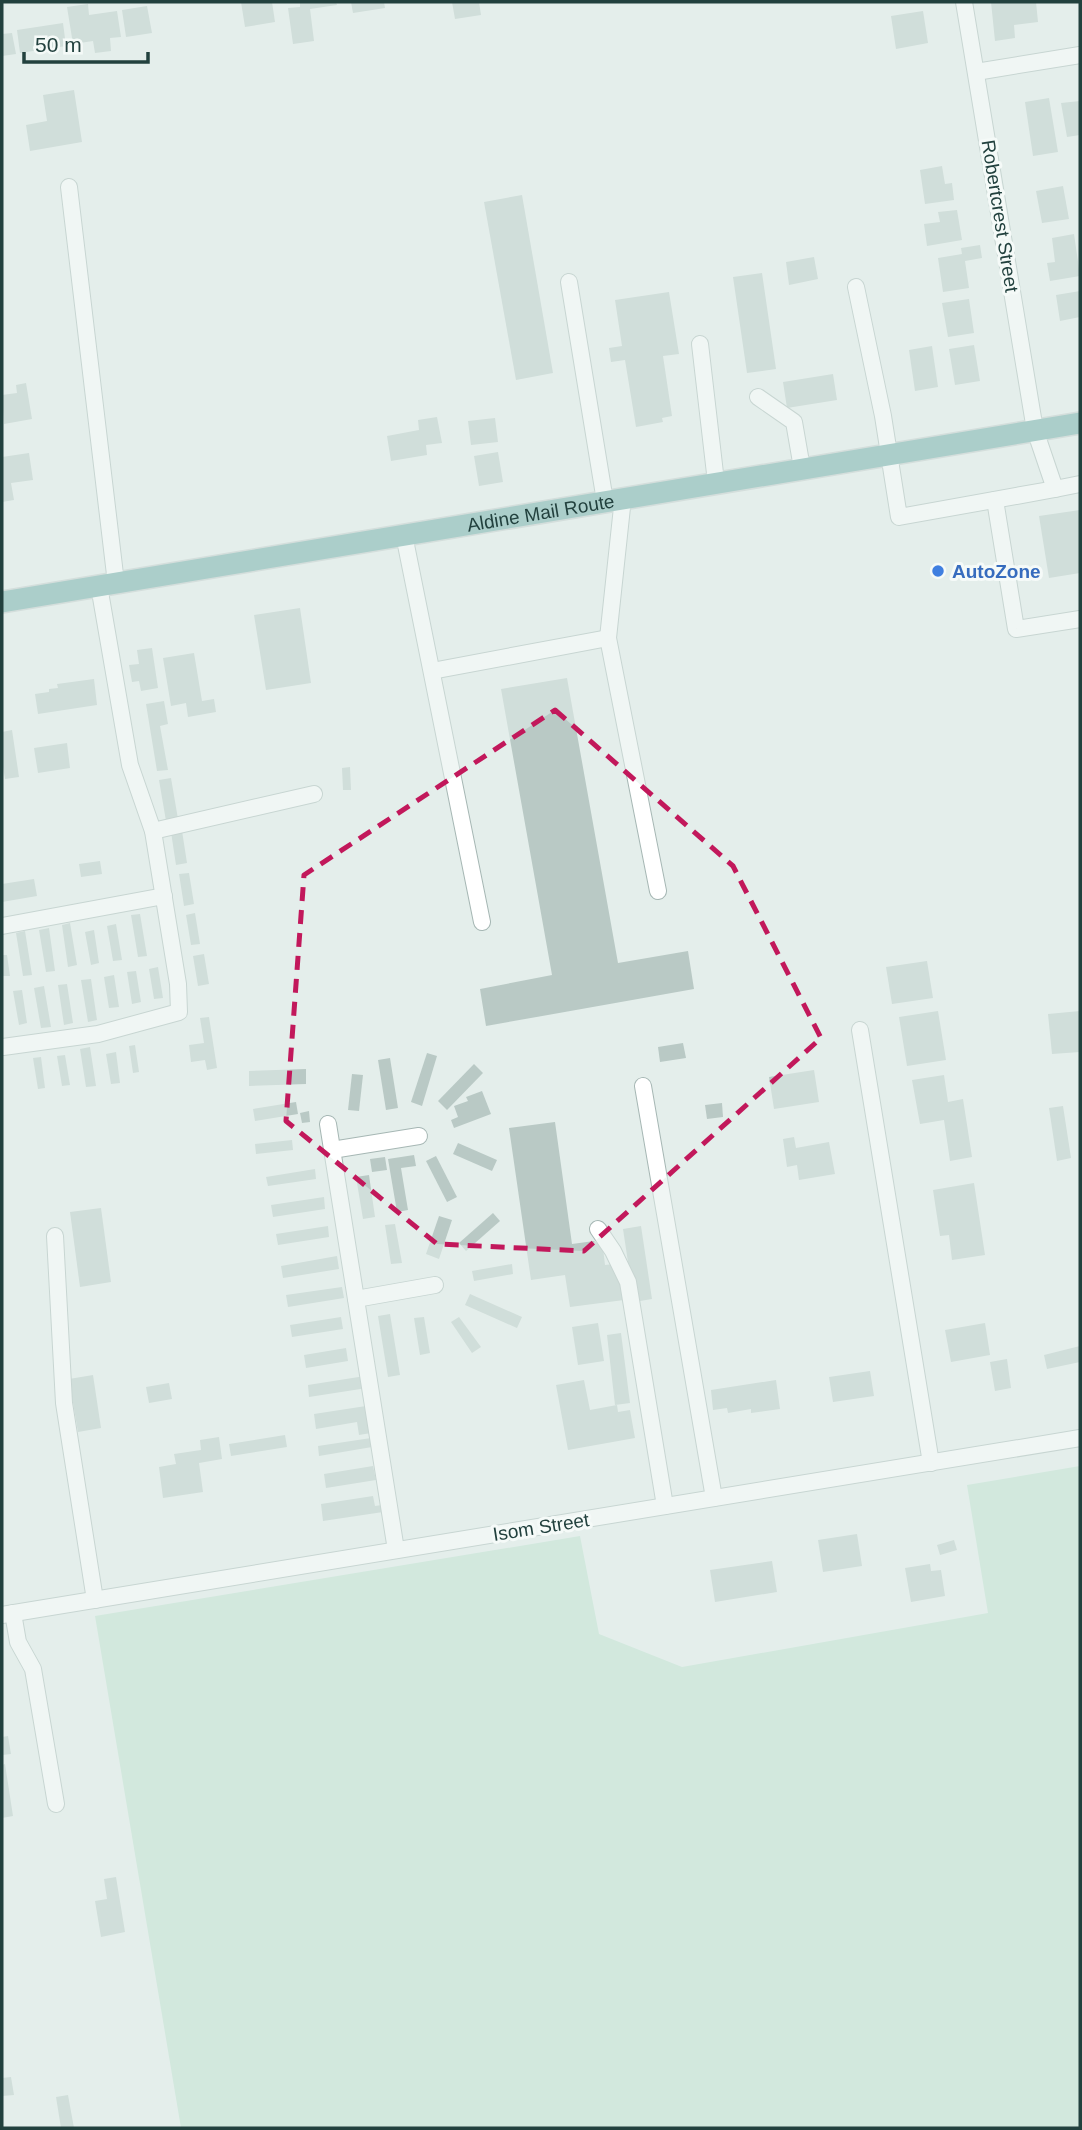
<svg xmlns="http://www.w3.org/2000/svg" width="1082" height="2130" font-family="Helvetica,sans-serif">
<rect width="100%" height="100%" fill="#e4eeeb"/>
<path fill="#bce0cd" d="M 1080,1466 L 1080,2128 L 181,2128 L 95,1616 L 580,1536 L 599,1634 L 682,1667 L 988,1613 L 967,1485 Z"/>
<g fill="#b9c9c5">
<path d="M 241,2 L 272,2 L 275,22 L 245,27 Z"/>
<path d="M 300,2 L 336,2 L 337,5 L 310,9 L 314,41 L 293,44 L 288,8 L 300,7 Z"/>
<path d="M 351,2 L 384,2 L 385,8 L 353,13 Z"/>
<path d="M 452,2 L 479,2 L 481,15 L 455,19 Z"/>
<path d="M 991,2 L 1036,2 L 1038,22 L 1014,25 L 1015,38 L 995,41 Z"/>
<path d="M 88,4 L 89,15 L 117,11 L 121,37 L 110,38 L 111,51 L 95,53 L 93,41 L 73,44 L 67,7 Z"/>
<path d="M 147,6 L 152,33 L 126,37 L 122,10 Z"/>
<path d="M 923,11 L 928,43 L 896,49 L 891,16 Z"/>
<path d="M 63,23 L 66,46 L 20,53 L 17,30 Z"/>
<path d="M 12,33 L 16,54 L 2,56 L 2,34 Z"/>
<path d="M 74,90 L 82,142 L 30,151 L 26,125 L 47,121 L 43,95 Z"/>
<path d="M 1049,98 L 1058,152 L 1033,156 L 1025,102 Z"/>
<path d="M 1080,101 L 1080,135 L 1067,137 L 1061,103 Z"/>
<path d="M 942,166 L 945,184 L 952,183 L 954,200 L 925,204 L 920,170 Z"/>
<path d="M 1063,186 L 1069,219 L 1042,223 L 1036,191 Z"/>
<path d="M 522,195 L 553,373 L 516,380 L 484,202 Z"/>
<path d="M 957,210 L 962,240 L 927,246 L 924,224 L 940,222 L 938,212 Z"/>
<path d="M 1074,234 L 1080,276 L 1050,281 L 1047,263 L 1055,262 L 1052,238 Z"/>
<path d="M 980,245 L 982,258 L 965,261 L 969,288 L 943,292 L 938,258 L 962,254 L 961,248 Z"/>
<path d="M 814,257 L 818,279 L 789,285 L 786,262 Z"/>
<path d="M 762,273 L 776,369 L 747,373 L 733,277 Z"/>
<path d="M 1080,291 L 1080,317 L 1060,321 L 1056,295 Z"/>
<path d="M 669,292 L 679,354 L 663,356 L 672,416 L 662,418 L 663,422 L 636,427 L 625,360 L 611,362 L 609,348 L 622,346 L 615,300 Z"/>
<path d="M 969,299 L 974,333 L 948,337 L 942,303 Z"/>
<path d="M 974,345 L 980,381 L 955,385 L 949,349 Z"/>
<path d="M 932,346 L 938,387 L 915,391 L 909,350 Z"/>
<path d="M 833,374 L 837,400 L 787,408 L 783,382 Z"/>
<path d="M 26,383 L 32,419 L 4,424 L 2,395 L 17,393 L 16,385 Z"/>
<path d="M 437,417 L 442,443 L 426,445 L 427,455 L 391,461 L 387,436 L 419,430 L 418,420 Z"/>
<path d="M 495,418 L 498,442 L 471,445 L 468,421 Z"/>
<path d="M 498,452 L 503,482 L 479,486 L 474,456 Z"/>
<path d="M 29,453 L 33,480 L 11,483 L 14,500 L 2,502 L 2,457 Z"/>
<path d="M 1080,510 L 1080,573 L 1049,578 L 1039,516 Z"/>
<path d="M 300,608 L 311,683 L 266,690 L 254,615 Z"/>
<path d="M 152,648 L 158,688 L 141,691 L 139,681 L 132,682 L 129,665 L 139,664 L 137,650 Z"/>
<path d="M 194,653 L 202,701 L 214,699 L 216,712 L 188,717 L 186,703 L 171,706 L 163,658 Z"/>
<path d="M 567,678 L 618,963 L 688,951 L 694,989 L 486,1026 L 480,989 L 552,975 L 501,689 Z"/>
<path d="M 94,679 L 97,705 L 38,714 L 35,694 L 49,692 L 49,689 L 58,688 L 57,684 Z"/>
<path d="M 164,701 L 168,724 L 160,726 L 168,770 L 157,771 L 146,704 Z"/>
<path d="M 12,730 L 19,777 L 5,779 L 2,761 L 2,732 Z"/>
<path d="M 67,743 L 70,768 L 38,773 L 34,748 Z"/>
<path d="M 350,767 L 351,790 L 343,790 L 342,768 Z"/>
<path d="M 171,778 L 178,819 L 166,821 L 159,780 Z"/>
<path d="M 182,831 L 187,863 L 176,865 L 171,832 Z"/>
<path d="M 100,861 L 102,874 L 81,877 L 79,864 Z"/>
<path d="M 189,873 L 194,904 L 184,906 L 179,874 Z"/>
<path d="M 34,879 L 37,896 L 2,902 L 2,884 Z"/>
<path d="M 195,913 L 200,944 L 191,945 L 186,915 Z"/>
<path d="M 140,914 L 147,956 L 138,957 L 131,915 Z"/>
<path d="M 70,923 L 77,965 L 68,967 L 62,925 Z"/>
<path d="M 116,924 L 122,960 L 113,961 L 107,926 Z"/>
<path d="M 49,928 L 55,971 L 46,972 L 39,930 Z"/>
<path d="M 94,930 L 99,963 L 91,965 L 85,932 Z"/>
<path d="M 25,931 L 32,975 L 23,976 L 16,933 Z"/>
<path d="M 204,954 L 209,984 L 198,986 L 193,956 Z"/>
<path d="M 2,955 L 7,955 L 10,976 L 3,976 Z"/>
<path d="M 927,961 L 933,998 L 892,1004 L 886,967 Z"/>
<path d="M 158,967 L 163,998 L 154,999 L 149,969 Z"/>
<path d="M 136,971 L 141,1002 L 132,1004 L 127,972 Z"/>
<path d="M 114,975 L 119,1007 L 109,1008 L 104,977 Z"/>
<path d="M 91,979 L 97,1020 L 88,1022 L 81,980 Z"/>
<path d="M 67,984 L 73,1023 L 64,1025 L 58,985 Z"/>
<path d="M 44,986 L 51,1027 L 41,1028 L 34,988 Z"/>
<path d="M 22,990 L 27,1023 L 19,1025 L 13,991 Z"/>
<path d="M 938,1011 L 946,1060 L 907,1066 L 899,1017 Z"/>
<path d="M 1080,1011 L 1080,1052 L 1052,1054 L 1048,1014 Z"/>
<path d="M 209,1017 L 217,1068 L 207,1070 L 205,1060 L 191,1062 L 189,1045 L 204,1043 L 200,1018 Z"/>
<path d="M 683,1043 L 686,1058 L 660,1062 L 658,1047 Z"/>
<path d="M 135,1045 L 139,1072 L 133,1073 L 129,1046 Z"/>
<path d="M 90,1047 L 96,1086 L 86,1087 L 80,1049 Z"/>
<path d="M 116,1052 L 120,1083 L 111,1084 L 106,1054 Z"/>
<path d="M 427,1053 L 437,1056 L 422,1106 L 411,1102 Z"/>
<path d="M 65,1055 L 70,1085 L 62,1086 L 57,1056 Z"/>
<path d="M 41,1057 L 45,1088 L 38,1089 L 33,1058 Z"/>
<path d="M 390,1058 L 398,1108 L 386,1110 L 378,1060 Z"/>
<path d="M 474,1064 L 483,1073 L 447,1110 L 438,1101 Z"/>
<path d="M 306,1069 L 306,1084 L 249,1086 L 249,1071 Z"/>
<path d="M 814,1070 L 819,1102 L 774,1109 L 769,1077 Z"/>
<path d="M 352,1074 L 363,1075 L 359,1111 L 348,1110 Z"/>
<path d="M 944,1075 L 948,1102 L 963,1099 L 972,1157 L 950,1161 L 944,1120 L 920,1124 L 912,1080 Z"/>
<path d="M 482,1091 L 491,1114 L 454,1128 L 451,1120 L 458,1117 L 454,1106 L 468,1101 L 466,1097 Z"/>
<path d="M 296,1102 L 298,1114 L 255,1121 L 253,1109 Z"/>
<path d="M 722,1103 L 723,1117 L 707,1119 L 705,1105 Z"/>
<path d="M 1063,1106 L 1071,1158 L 1057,1161 L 1049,1108 Z"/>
<path d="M 309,1111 L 310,1122 L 302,1123 L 300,1113 Z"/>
<path d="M 555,1122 L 572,1244 L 594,1241 L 603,1248 L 605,1265 L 614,1264 L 620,1275 L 624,1300 L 570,1307 L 565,1275 L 531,1280 L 509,1128 Z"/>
<path d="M 794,1137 L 796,1148 L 829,1142 L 835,1174 L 799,1180 L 797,1165 L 787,1167 L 783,1139 Z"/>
<path d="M 292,1140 L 293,1150 L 256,1154 L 255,1144 Z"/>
<path d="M 458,1143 L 497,1160 L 492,1171 L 453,1154 Z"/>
<path d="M 414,1155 L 416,1166 L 401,1168 L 408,1210 L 397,1212 L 388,1159 Z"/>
<path d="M 436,1156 L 457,1197 L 447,1202 L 426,1161 Z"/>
<path d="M 385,1157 L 387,1170 L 372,1172 L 370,1159 Z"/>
<path d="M 315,1169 L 316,1179 L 268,1186 L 266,1177 Z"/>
<path d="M 369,1175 L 375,1217 L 363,1219 L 356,1177 Z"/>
<path d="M 974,1183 L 985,1255 L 952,1260 L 949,1235 L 940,1236 L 933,1190 Z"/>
<path d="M 324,1197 L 325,1209 L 273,1217 L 271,1205 Z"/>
<path d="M 101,1208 L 111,1282 L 80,1287 L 70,1212 Z"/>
<path d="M 493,1213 L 500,1221 L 466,1251 L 459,1243 Z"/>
<path d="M 439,1216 L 452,1220 L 439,1259 L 426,1254 Z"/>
<path d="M 395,1224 L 402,1263 L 391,1264 L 385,1225 Z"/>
<path d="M 328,1226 L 329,1237 L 278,1245 L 276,1234 Z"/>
<path d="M 641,1226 L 652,1299 L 634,1302 L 623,1229 Z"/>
<path d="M 337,1256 L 339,1269 L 283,1278 L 281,1266 Z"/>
<path d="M 512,1264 L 513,1274 L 474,1281 L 472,1271 Z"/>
<path d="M 342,1287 L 344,1298 L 288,1307 L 286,1295 Z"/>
<path d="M 470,1294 L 522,1317 L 517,1328 L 465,1305 Z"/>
<path d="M 390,1314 L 400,1375 L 388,1377 L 378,1316 Z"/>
<path d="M 341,1317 L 343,1329 L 292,1337 L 290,1325 Z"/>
<path d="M 424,1317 L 430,1353 L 420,1355 L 414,1318 Z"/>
<path d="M 459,1317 L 481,1347 L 472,1353 L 451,1322 Z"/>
<path d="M 598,1323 L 604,1361 L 578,1365 L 572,1327 Z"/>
<path d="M 985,1323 L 990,1355 L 951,1362 L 945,1330 Z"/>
<path d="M 621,1333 L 630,1403 L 615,1405 L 607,1335 Z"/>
<path d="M 1080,1346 L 1080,1362 L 1047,1369 L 1044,1355 Z"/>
<path d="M 346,1348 L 348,1361 L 306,1368 L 304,1355 Z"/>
<path d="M 1007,1359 L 1011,1388 L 995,1391 L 990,1362 Z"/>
<path d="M 870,1371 L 874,1396 L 833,1402 L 829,1377 Z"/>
<path d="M 93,1375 L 101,1428 L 78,1432 L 69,1379 Z"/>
<path d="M 365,1376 L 367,1388 L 309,1397 L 308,1385 Z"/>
<path d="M 584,1380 L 590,1410 L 617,1405 L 618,1412 L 630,1410 L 635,1438 L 568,1450 L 556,1385 Z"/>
<path d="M 776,1380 L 780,1409 L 751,1413 L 751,1409 L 728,1413 L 727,1408 L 713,1410 L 711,1390 Z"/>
<path d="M 169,1383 L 172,1399 L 149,1403 L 146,1387 Z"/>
<path d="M 366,1406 L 371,1433 L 359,1435 L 357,1422 L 316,1429 L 314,1414 Z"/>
<path d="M 285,1435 L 287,1447 L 231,1456 L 229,1444 Z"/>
<path d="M 219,1437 L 222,1459 L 199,1463 L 203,1492 L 163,1498 L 159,1467 L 176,1464 L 174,1454 L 201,1450 L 200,1440 Z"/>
<path d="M 371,1438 L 372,1447 L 319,1456 L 318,1446 Z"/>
<path d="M 373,1466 L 376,1480 L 326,1488 L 324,1474 Z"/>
<path d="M 373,1496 L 375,1506 L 382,1505 L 383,1512 L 323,1521 L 321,1504 Z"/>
<path d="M 857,1534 L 862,1566 L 823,1572 L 818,1540 Z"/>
<path d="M 954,1540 L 957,1550 L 940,1555 L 937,1545 Z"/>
<path d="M 772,1561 L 777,1592 L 715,1602 L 710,1570 Z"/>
<path d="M 930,1564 L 931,1571 L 941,1570 L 945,1596 L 911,1602 L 905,1568 Z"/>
<path d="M 8,1736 L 11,1754 L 2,1755 L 2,1737 Z"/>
<path d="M 5,1764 L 13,1816 L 2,1818 L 2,1765 Z"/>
<path d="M 116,1877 L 125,1932 L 101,1937 L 95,1901 L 107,1899 L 104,1879 Z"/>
<path d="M 11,2077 L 14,2095 L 2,2096 L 2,2078 Z"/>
<path d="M 68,2095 L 74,2128 L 61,2128 L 56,2097 Z"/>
</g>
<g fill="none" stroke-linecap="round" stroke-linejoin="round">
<defs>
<g id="minor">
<path d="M 964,2 L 1035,430 L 1055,489 L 1080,484"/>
<path d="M 976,72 L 1080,55"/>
<path d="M 69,187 L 116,583"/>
<path d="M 569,282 L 605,501"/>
<path d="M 856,287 L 883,416 L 899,517 L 1055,489"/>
<path d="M 700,344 L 716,482"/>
<path d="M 758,397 L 794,422 L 802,468"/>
<path d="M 623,498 L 608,638 L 658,891"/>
<path d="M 995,500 L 1016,629 L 1080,619"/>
<path d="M 404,535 L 482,922"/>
<path d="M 432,671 L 608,638"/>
<path d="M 153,831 L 314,794"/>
<path d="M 2,926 L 164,896"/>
<path d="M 860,1030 L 931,1463"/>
<path d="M 3,1047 L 98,1034 L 179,1012 L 178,984 L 153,831 L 130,765 L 99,586"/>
<path d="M 643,1086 L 714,1498"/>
<path d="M 328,1124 L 396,1550"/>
<path d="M 332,1150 L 419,1136"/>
<path d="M 598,1229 L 613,1251 L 628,1282 L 665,1506"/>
<path d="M 55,1236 L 64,1403 L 95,1600"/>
<path d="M 356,1299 L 435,1285"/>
<path d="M 13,1613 L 18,1642 L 33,1669 L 56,1804"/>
<path d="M 2,1615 L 1080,1438"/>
</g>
<g id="major">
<path id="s1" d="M 2,602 L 1080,423"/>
</g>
</defs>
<use href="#minor" stroke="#a6b7b4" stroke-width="18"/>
<use href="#major" stroke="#c1cac9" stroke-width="24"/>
<use href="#minor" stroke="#fff" stroke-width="16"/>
<use href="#major" stroke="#66a6a2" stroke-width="21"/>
</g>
<path d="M0 0H1082V2130H0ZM 555,710 L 733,866 L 821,1038 L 584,1251 L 437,1244 L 286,1121 L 304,875 Z" fill="#e4eeeb" fill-opacity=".55" fill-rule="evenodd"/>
<path fill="none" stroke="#c2185b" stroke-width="5" stroke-dasharray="14 9" stroke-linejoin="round" d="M 555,710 L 733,866 L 821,1038 L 584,1251 L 437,1244 L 286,1121 L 304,875 Z"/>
<circle fill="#3f7fe0" stroke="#f5faf8" stroke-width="2.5" cx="938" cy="571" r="7"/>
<g text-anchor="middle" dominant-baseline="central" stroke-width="6" stroke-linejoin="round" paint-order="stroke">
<g font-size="19" fill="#22413e" stroke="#f5faf8">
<text transform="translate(1000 216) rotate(81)">Robertcrest Street</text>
<text stroke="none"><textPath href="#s1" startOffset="546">Aldine Mail Route</textPath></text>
<text transform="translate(541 1527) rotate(-9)">Isom Street</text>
</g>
<g font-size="19" font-weight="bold" fill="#366cbe" stroke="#f5faf8" text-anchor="start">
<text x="952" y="571">AutoZone</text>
</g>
</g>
<rect width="1082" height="2130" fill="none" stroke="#22413e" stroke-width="7"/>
<path d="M24 52v10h124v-10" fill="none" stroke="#22413e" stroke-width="3.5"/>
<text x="35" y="52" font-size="21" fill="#22413e" stroke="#f5faf8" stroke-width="5" paint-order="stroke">50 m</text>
</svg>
